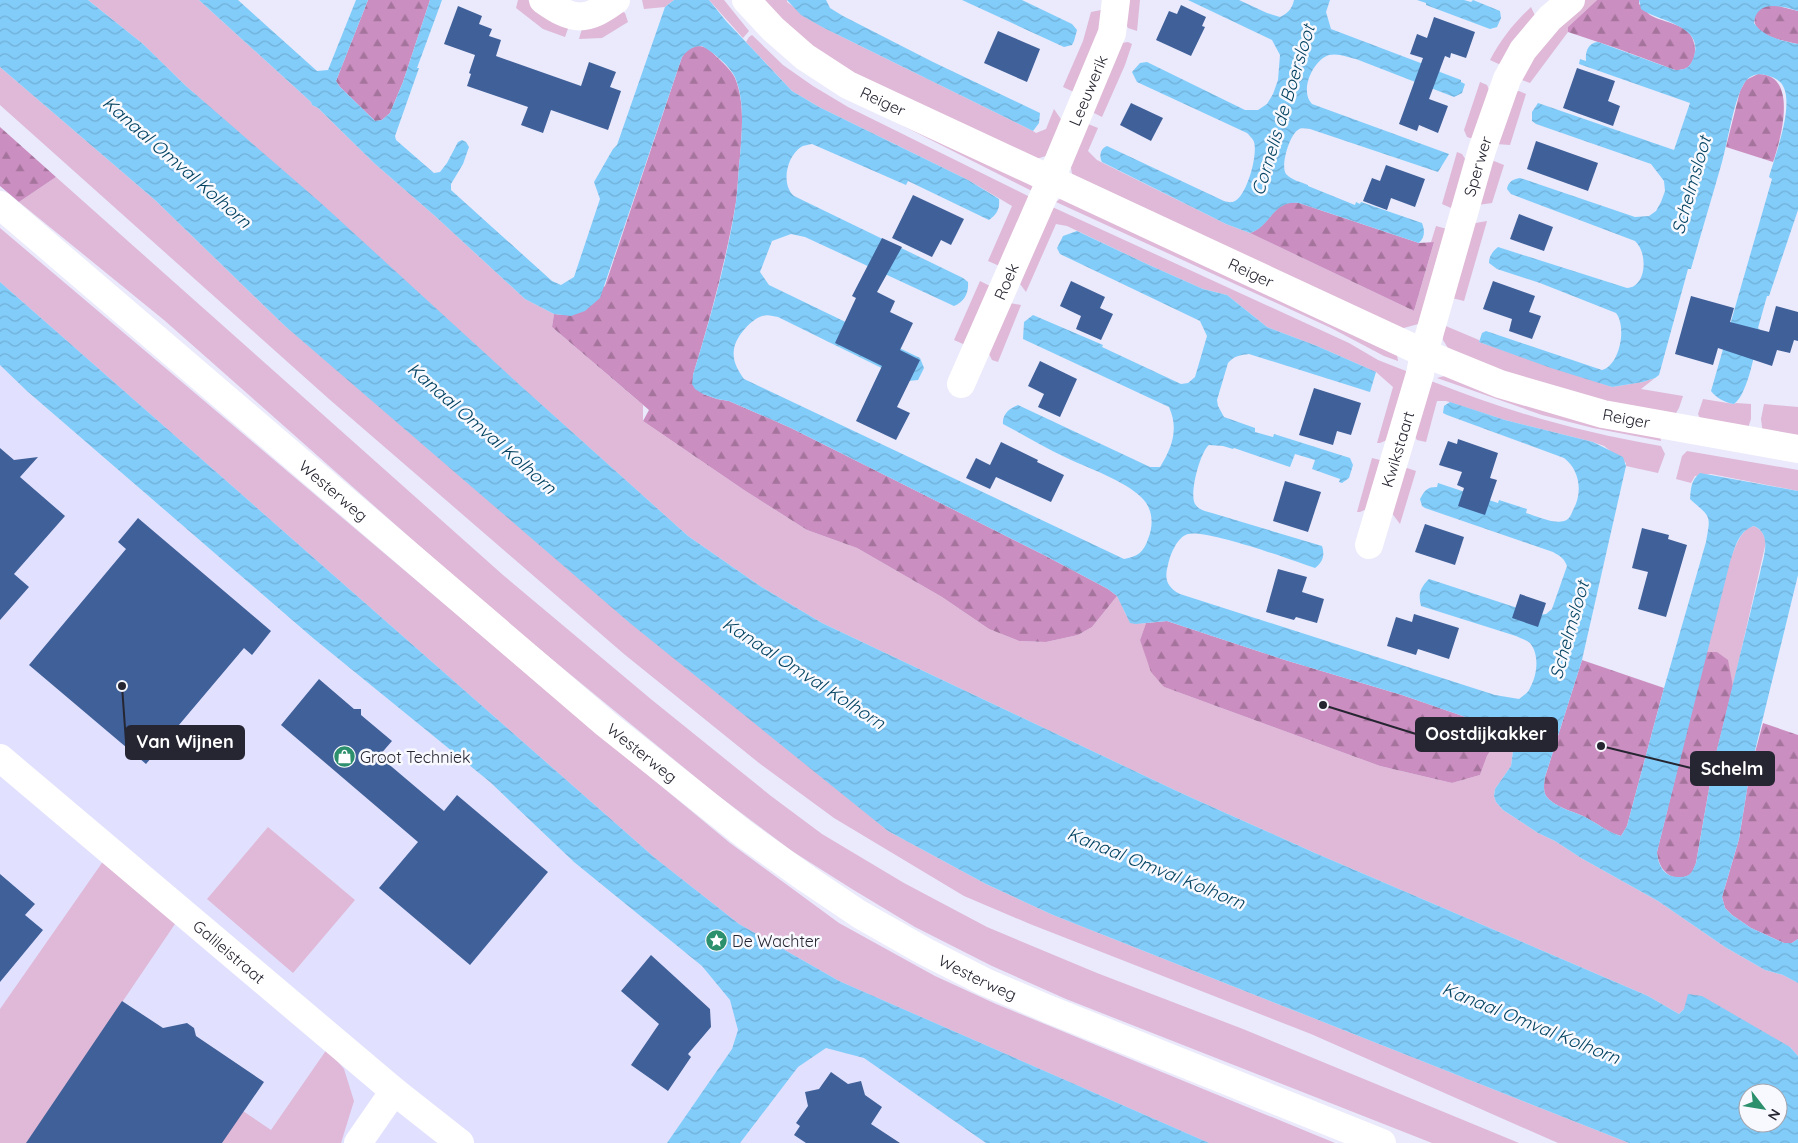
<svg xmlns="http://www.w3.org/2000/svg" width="1798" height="1143" font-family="Quicksand,sans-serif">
<defs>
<pattern id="forest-firs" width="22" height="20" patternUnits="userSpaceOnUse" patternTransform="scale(1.25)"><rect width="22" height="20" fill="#cb8ec0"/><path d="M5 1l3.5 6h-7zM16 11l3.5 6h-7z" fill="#a5749d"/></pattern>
<pattern id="water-waves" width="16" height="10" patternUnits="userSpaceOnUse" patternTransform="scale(1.25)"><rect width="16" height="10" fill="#82ccfa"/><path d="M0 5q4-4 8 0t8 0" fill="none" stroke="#70afd7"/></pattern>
</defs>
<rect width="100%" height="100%" fill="#eaeafc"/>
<path fill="#e1e1ff" d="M 0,252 L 876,962 L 1305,1143 L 0,1143 Z"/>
<g fill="#dfb9d7">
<path d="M 88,0 L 199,0 L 311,102 L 312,105 L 318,108 L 374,163 L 435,216 L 525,299 L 554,314 L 552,327 L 643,405 L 643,421 L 744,490 L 807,530 L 857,548 L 942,597 L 989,629 L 1019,641 L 1046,642 L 1078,635 L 1092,627 L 1117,596 C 1127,612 1124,625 1146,623 L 1140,640 L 1164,687 L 1380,766 L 1452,783 L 1480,775 L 1487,756 L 1503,730 L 1511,741 L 1513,751 L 1511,766 L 1495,789 L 1494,796 L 1496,802 L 1503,810 L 1538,833 L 1555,841 L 1581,858 L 1658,901 L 1725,947 L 1765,970 L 1783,975 L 1798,983 L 1798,1056 L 1790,1047 L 1684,1009 L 1679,1014 L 1648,996 L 1315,853 L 1181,793 L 822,623 L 760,586 L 688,536 L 186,86 L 143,44 Z"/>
<path d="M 518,0 L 528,0 L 535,5 L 570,23 L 565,37 L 543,29 L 516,8 Z"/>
<path d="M 642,0 L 674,0 L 665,7 L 644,9 Z"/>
<path d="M 709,0 L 724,0 L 749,31 L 743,38 Z"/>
<path d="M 732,0 L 737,0 L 1030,184 L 1034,187 L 1034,192 L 832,90 L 743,13 Z"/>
<path d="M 760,0 L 787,0 L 787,2 L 824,28 L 1033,131 L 1036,133 L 1046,129 L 1054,109 L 1065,125 L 1049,152 L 1046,156 L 1036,159 L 885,91 L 821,56 Z"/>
<path d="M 1123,0 L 1140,0 L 1137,31 L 1128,28 L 1122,17 Z"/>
<path d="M 1580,0 L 1597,0 L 1568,27 L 1568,32 L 1530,83 L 1522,80 L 1516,73 Z"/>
<path d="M 1531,7 L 1537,20 L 1503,66 L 1490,60 C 1501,39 1514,23 1531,7 Z"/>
<path d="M 619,10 L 625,13 L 628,22 L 602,38 L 579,39 L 583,25 Z"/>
<path d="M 1101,10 L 1107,18 L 1078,94 L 1063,87 L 1083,41 L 1091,12 Z"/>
<path d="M 752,35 L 783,65 L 813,86 L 848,107 L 1032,198 L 1004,268 L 988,261 L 1012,206 L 968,180 L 819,107 L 792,91 L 746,42 L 749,37 Z"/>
<path d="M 1128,42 L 1132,44 L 1125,65 L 1102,117 L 1088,110 L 1115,44 Z"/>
<path d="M 0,67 L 155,200 L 285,326 L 888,831 L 986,884 L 1053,915 L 1629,1143 L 1558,1143 L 1311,1034 L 1030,924 L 964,896 L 834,818 L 759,763 L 624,654 L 329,399 L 0,105 Z"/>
<path d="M 1480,82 L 1487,85 L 1491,95 L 1477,140 L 1467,137 L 1464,130 Z"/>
<path d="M 1519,91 L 1526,94 L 1510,145 L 1496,144 L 1509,93 Z"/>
<path d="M 1083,122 L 1098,128 L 1088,151 L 1097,160 L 1226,224 L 1250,233 L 1414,311 L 1434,242 L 1431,242 L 1436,226 L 1447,229 L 1422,323 L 1400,329 L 1072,174 L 1070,161 Z"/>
<path d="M 1457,152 L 1462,154 L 1469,165 L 1451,208 L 1442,204 Z"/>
<path d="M 1494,161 L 1504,165 L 1492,203 L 1478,205 L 1485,167 Z"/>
<path d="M 56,177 L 503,575 L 652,700 L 771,796 L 822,834 L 904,883 L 987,927 L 1097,973 L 1243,1029 L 1519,1143 L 1432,1143 L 1066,999 L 992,966 L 915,927 L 852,889 L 792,851 L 716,794 L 493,611 L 164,320 L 19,202 Z"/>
<path d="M 1060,199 L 1064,199 L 1397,355 L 1398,361 L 1384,356 L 1331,328 L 1056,202 Z"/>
<path d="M 1048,205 L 1349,343 L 1378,360 L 1406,371 L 1409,387 L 1394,437 L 1380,443 L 1377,443 L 1393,387 L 1376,372 L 1317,346 L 1267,327 L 1227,295 L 1203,289 L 1149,265 L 1067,226 L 1056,224 L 1026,292 L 1020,284 Z"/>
<path d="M 1487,221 L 1464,301 L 1452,298 L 1470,224 Z"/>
<path d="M 0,228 L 580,719 L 730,843 L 839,923 L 935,976 L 996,1004 L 1335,1143 L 1209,1143 L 839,981 L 739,924 L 655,858 L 0,282 Z"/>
<path d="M 980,281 L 994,288 L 967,343 L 963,344 L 954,340 Z"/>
<path d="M 1004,302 L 1021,305 L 998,362 L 992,360 L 986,348 Z"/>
<path d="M 1441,324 L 1479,340 L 1479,342 L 1612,387 L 1643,382 L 1655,378 L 1641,389 L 1683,396 L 1679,408 L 1673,418 L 1599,402 L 1497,372 L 1448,348 L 1443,340 Z"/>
<path d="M 1448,375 L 1660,435 L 1661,441 L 1593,428 L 1542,415 L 1437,378 Z"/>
<path d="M 1431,381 C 1509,412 1579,432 1661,446 L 1665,454 L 1658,473 L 1626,466 L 1626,463 L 1604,446 L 1593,442 L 1505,420 L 1446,401 L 1437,401 L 1426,442 L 1417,440 L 1412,433 Z"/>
<path d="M 1703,399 L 1734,404 L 1736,403 L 1751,404 L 1751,419 L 1747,431 L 1702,423 L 1698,414 Z"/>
<path d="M 1764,404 L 1798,407 L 1798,440 L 1763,434 L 1761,419 Z"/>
<path d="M 1687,451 L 1798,470 L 1798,491 L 1711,474 L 1695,476 L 1691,483 L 1676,479 L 1682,456 Z"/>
<path d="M 1372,458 L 1380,460 L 1385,466 L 1374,506 L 1360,512 L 1357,512 Z"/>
<path d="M 1407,468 L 1416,471 L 1400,524 L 1391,512 L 1401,472 Z"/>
<path d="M 1754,526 C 1762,530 1764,534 1766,542 L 1733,686 L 1730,674 L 1717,652 L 1706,652 C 1713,626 1728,549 1744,532 C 1747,528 1750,527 1754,526 Z"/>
<path d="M 268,827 L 355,900 L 293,973 L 207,899 Z"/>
<path d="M 104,860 L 177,921 L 27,1143 L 0,1143 L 0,1009 Z"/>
<path d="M 327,1049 L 344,1069 L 354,1101 L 341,1143 L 221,1143 L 243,1111 L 271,1130 Z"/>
</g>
<g fill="url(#forest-firs)">
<path d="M 368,0 L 430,0 L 403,82 L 390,113 L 382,120 L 375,121 L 340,87 L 336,81 Z"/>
<path d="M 1597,0 L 1639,0 L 1639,4 C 1643,7 1646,12 1650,15 C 1665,24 1690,23 1694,43 C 1696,50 1695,57 1692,62 C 1688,69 1683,70 1675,70 L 1616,48 L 1568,32 L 1568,27 Z"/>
<path d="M 1762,5 L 1774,5 L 1798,11 L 1798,44 C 1784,41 1749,35 1755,15 C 1757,11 1758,8 1762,5 Z"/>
<path d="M 696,46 C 706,45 711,51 718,58 C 724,64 731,70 735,78 C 745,102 742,131 740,157 C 738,172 738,187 736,202 C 726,261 710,319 693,375 L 703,394 L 717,399 L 729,401 L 791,428 L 1044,555 L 1108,589 L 1117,596 L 1092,627 L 1078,635 L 1046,642 L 1019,641 L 989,629 L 942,597 L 857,548 L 807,530 L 744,490 L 643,421 L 649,410 L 552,327 L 554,314 L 563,315 L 605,286 L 682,57 L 687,50 Z"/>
<path d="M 1758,74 C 1798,74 1782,136 1773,162 L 1726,147 L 1740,91 L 1746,80 Z"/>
<path d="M 0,127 L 56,177 L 19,202 L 0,186 Z"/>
<path d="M 1292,202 L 1299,203 L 1419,243 L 1434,242 L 1414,311 L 1250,233 C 1268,227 1273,204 1292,202 Z"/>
<path d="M 1167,621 L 1285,660 L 1402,695 L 1503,730 L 1487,756 L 1480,775 L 1452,783 L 1380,766 L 1164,687 L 1151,672 L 1140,640 L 1146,623 Z"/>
<path d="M 1706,652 L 1717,652 L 1728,660 L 1733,686 L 1713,766 L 1696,863 C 1694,868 1692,875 1687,876 C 1669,883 1658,867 1657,852 Z"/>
<path d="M 1582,660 L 1664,688 L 1627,826 L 1621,836 C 1607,832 1597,823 1583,816 C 1572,811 1554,807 1546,796 C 1543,790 1544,784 1545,777 Z"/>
<path d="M 1763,723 L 1798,735 L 1798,939 L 1792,943 L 1784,943 L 1751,928 L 1732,915 L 1725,908 L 1722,897 L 1739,839 L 1750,771 Z"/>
</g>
<g fill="url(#water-waves)" fill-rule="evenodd">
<path d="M 0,0 L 88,0 L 143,44 L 186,86 L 322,204 L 522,387 L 688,536 L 760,586 L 822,623 L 1181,793 L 1315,853 L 1648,996 L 1679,1014 L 1684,1009 L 1688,994 L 1702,996 L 1790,1047 L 1798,1056 L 1798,1143 L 1629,1143 L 1053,915 L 986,884 L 888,831 L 631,624 L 285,326 L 155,200 L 0,67 ZM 1748,1093 L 1778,1093 L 1778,1123 L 1748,1123 Z"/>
<path d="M 199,0 L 238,0 L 317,71 L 328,70 L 356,0 L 368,0 L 336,81 L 340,87 L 375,121 L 382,120 L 390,113 L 403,82 L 430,0 L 442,0 L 417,68 L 419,68 L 395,136 L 396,140 L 434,173 L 440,172 L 447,163 L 458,142 L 462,140 L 466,142 L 469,147 L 463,164 L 451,184 L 451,190 L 552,281 L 561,285 L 574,277 L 600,199 L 594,182 L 613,149 L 617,145 L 665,7 L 674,0 L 709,0 L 726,21 L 792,91 L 819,107 L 968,180 L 999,199 C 1000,209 997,214 989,220 L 908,181 L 906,185 L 812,144 C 808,145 804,145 801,147 C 786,157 781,185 794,196 L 963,278 L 968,282 C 969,293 964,302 954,306 L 805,237 L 791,234 L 772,241 L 760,272 L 769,285 L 920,358 L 924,368 L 918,380 L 908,381 L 778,317 C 773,316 767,314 762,316 C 750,320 736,337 734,349 C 732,361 738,370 744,379 L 1124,559 C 1137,557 1144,552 1148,539 C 1154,525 1153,508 1141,497 C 1125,481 1088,468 1067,458 C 1045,448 1024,435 1003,424 C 1002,414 1010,408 1018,405 L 1150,467 L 1160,467 C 1172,448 1179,429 1169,407 L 1023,339 L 1024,322 L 1033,315 L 1103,345 L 1102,347 L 1181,384 L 1188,383 L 1195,377 L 1207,336 L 1200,321 L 1060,254 L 1057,248 L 1063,236 L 1077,231 L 1149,265 L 1203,289 L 1227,295 L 1267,327 L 1317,346 L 1376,372 L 1370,392 L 1249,354 C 1240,355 1234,356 1228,363 L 1217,400 L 1218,406 L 1224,417 L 1255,428 L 1255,432 L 1273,437 L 1274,434 L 1350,458 L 1353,465 L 1349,478 L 1342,483 L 1339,482 L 1340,479 L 1312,469 L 1315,460 L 1295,454 L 1290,467 L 1234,448 L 1233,449 L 1223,446 L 1209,445 C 1200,452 1189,494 1195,504 C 1199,510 1205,511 1212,513 L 1322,546 C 1325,555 1323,562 1315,568 C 1292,560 1207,529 1188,534 C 1177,537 1170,555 1168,565 C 1164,579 1167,587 1180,594 L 1495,695 L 1519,699 C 1523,696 1528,693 1530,688 C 1537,676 1540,655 1530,643 C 1526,640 1520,638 1516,636 L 1421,606 C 1418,594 1420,588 1429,579 L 1539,615 L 1546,614 L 1552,609 L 1567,566 C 1564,558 1560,556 1553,552 L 1425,508 L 1422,506 L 1420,499 C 1425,490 1427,487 1437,487 L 1438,483 L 1498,503 L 1499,500 L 1527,509 L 1526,513 C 1536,516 1553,524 1564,521 C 1569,520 1571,515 1573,510 C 1583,493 1580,470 1564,458 L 1447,415 L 1443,413 L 1444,406 L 1450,402 L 1505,420 L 1593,442 L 1623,457 L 1626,466 L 1582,660 L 1545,777 C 1544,784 1543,790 1546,796 C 1554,807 1572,811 1583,816 C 1597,823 1607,832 1621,836 L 1627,826 L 1664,688 L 1706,542 C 1711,514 1711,518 1690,499 C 1691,488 1691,480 1700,473 L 1798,491 L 1798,575 L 1750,771 L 1739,839 L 1722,897 L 1725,908 L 1732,915 L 1751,928 L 1784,943 L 1792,943 L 1798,939 L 1798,983 L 1783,975 L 1765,970 L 1725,947 L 1658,901 L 1581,858 L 1555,841 L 1538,833 L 1503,810 L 1496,802 L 1494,796 L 1495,789 L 1511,766 L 1513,751 L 1511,741 L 1503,730 L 1402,695 L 1285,660 L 1167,621 L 1136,624 L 1130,623 L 1117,596 L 1108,589 L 1044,555 L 791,428 L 729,401 L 717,399 L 703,394 L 695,389 L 692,384 L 693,375 C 710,319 727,261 736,202 C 738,187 738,172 740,156 C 742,131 745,101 735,77 C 729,65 714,53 702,46 C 692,46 688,50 682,57 L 600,298 L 585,311 L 571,316 L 554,314 L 525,299 L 435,216 L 374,163 L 318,108 L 312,105 L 311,102 ZM 1754,526 C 1773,534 1763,558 1760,573 L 1713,766 L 1696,863 C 1694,867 1693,871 1690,874 C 1686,877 1683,877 1678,877 C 1664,877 1658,865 1657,852 L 1730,562 C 1735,548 1738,531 1754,526 Z"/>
<path d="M 787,0 L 826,0 L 830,8 L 843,16 L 933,62 L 1040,113 L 1039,123 L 1033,131 L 824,28 L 801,15 Z"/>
<path d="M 962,0 L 1022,0 L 1072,24 L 1077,30 L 1074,41 L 1072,45 L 1064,47 Z"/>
<path d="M 1188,0 L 1239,0 L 1267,13 L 1280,17 C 1288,13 1292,9 1294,0 L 1330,0 L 1326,12 L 1331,29 L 1439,70 L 1440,72 L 1461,80 L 1461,82 L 1465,84 L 1462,93 L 1454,97 L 1356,59 C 1348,57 1338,53 1329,55 C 1313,60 1299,91 1312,104 L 1449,154 L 1438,172 L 1310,129 C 1306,129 1302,127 1298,130 C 1290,134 1280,166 1286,174 C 1291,180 1301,182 1308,185 L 1308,186 L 1355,205 L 1356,202 L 1360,204 L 1361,202 L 1422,223 C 1425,231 1425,237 1419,243 L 1299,203 C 1272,200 1272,226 1250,233 L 1226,224 L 1102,162 C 1099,156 1100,149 1107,146 L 1224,201 C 1228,202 1231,203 1235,201 C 1247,195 1258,155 1254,142 C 1253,139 1249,135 1247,133 L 1137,82 L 1132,72 L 1140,63 L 1147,62 L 1245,110 L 1258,110 L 1267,104 L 1273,94 L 1278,80 L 1280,55 L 1272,40 Z"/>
<path d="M 1417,0 L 1464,0 L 1471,2 L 1473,0 L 1500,11 L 1501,18 L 1497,27 L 1490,29 L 1426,5 L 1426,3 Z"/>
<path d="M 1639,0 L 1798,0 L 1798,11 C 1780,5 1756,0 1754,23 C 1763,37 1783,41 1798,44 L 1798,210 L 1769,296 L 1767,296 L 1758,328 L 1760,330 C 1755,348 1749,393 1734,404 C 1726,403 1716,398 1711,391 L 1772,179 L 1769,177 C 1775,156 1793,109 1784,88 C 1781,80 1773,77 1766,75 C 1758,73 1750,75 1745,82 C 1734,98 1728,141 1722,162 C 1712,198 1701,233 1691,269 L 1688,269 L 1659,375 L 1655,378 L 1643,382 L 1612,387 L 1551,368 L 1479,342 L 1482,333 L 1486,331 L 1602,370 C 1620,365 1627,327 1616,313 L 1540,283 L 1497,269 L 1489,263 C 1489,256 1493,251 1498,247 L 1627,288 C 1647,287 1648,252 1635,241 L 1511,194 L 1507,189 C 1508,182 1513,179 1520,178 L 1635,217 L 1649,216 L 1656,211 L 1661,202 L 1665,191 L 1664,181 L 1651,164 L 1536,124 L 1532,121 L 1532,112 L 1538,103 L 1674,150 L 1690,103 L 1579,64 L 1580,59 L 1586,61 C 1585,52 1588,43 1598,42 L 1675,70 C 1684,70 1690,68 1693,59 C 1706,27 1663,22 1644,11 L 1641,9 Z"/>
<path d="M 0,282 L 655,858 L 739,924 L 839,981 L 1209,1143 L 986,1143 L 864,1058 L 826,1048 L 798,1067 L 740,1143 L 667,1143 L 732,1049 L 738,1030 L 730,1000 L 702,966 L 574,862 L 490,782 L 313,638 L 27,391 L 0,365 Z"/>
</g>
<g fill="#406099">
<path d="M 1181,5 L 1206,17 L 1202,26 L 1205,27 L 1191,56 L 1156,40 L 1169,11 L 1177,14 Z"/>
<path d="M 458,6 L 482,16 L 479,24 L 492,29 L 489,36 L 501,40 L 496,56 L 581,86 L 589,62 L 616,72 L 610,87 L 621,91 L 608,130 L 551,110 L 543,133 L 521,125 L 528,107 L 467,86 L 471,74 L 469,73 L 475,55 L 444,44 Z"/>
<path d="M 1434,17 L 1475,32 L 1466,58 L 1451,53 L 1450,58 L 1445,56 L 1429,99 L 1448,106 L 1438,133 L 1419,125 L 1417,131 L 1399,124 L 1423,58 L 1410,54 L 1417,34 L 1427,38 Z"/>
<path d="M 998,31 L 1040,49 L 1027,82 L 984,63 Z"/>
<path d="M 1577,68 L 1615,81 L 1608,101 L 1620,106 L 1613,126 L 1563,108 Z"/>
<path d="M 1131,103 L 1163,118 L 1151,141 L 1120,125 Z"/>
<path d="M 1536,141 L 1598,163 L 1588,191 L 1527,169 Z"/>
<path d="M 1386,165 L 1425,179 L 1415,207 L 1391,198 L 1387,210 L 1363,201 L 1372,178 L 1380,181 Z"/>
<path d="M 913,195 L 964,219 L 951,245 L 941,240 L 932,257 L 892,238 Z"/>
<path d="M 1519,214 L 1553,227 L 1544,251 L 1510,239 Z"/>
<path d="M 882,238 L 902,247 L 877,292 L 895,301 L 890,312 L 913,323 L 900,350 L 920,360 L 897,407 L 910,413 L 896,440 L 856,421 L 882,366 L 835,343 L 856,298 L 852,296 Z"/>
<path d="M 1071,281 L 1105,297 L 1100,308 L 1113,314 L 1101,340 L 1076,329 L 1081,316 L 1060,306 Z"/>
<path d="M 1493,281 L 1535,296 L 1529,312 L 1541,316 L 1532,339 L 1509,331 L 1512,319 L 1483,309 Z"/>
<path d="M 1691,296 L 1734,308 L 1730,322 L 1769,332 L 1776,306 L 1798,312 L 1798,341 L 1794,340 L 1790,353 L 1777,350 L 1772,366 L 1718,348 L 1713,365 L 1675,354 Z"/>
<path d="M 1040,361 L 1077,379 L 1060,417 L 1038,407 L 1044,394 L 1028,386 Z"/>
<path d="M 1314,388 L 1361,403 L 1351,435 L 1337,431 L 1333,445 L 1299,435 Z"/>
<path d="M 1458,439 L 1498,453 L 1490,478 L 1497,480 L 1485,515 L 1458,506 L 1464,488 L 1457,485 L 1462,472 L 1439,465 L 1448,441 L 1457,444 Z"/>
<path d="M 1001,442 L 1038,460 L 1037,462 L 1064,475 L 1051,502 L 996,477 L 990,489 L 966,478 L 976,458 L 990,465 Z"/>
<path d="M 0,448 L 14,460 L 38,457 L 20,477 L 65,516 L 14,574 L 29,587 L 0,620 Z"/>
<path d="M 1285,481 L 1321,492 L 1308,532 L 1273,521 Z"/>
<path d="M 138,518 L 271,631 L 252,655 L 244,648 L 146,764 L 29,665 L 126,549 L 118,542 Z"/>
<path d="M 1425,524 L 1464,537 L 1455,565 L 1415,552 Z"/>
<path d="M 1642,528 L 1669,535 L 1668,539 L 1687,545 L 1666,617 L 1638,609 L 1648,572 L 1632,568 Z"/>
<path d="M 1278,569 L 1307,577 L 1302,592 L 1324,599 L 1317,623 L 1296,617 L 1294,620 L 1266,612 Z"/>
<path d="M 1520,594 L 1546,603 L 1538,627 L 1512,618 Z"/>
<path d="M 1414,614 L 1459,628 L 1449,659 L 1418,649 L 1416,655 L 1387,646 L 1396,617 L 1412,622 Z"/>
<path d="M 319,679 L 354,709 L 361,709 L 361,715 L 392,741 L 379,756 L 444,811 L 457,795 L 548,872 L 470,965 L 379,888 L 418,842 L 281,725 Z"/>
<path d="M 0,874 L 35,904 L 25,915 L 43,930 L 0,982 Z"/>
<path d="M 651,955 L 710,1009 L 711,1027 L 688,1054 L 691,1057 L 668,1091 L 631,1065 L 659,1024 L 621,991 Z"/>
<path d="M 122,1001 L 163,1028 L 187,1023 L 194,1028 L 196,1036 L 264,1082 L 222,1143 L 26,1143 Z"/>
<path d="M 831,1072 L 848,1084 L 861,1081 L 865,1095 L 882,1107 L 871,1124 L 900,1143 L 806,1143 L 794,1135 L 800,1126 L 796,1123 L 808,1106 L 805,1092 L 819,1089 Z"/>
</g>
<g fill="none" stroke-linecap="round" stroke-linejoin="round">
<g stroke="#fff" stroke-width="28">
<path d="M 543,0 C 574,22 586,22 616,0"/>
<path id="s1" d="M 746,0 L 773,29 L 805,57 L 848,85 L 1424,353 L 1500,384 L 1603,414 L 1798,449"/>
<path id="s2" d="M 961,384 L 1051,179 L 1112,33 L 1116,0"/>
<path id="s3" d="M 1369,545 L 1420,374 L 1424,353 L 1482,150 L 1507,79 L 1523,50 L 1550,18 L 1571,0"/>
<path id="s4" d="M 0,758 L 394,1091 L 460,1143"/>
<path d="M 358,1143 L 394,1091"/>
</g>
<path stroke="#fff" stroke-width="28" id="s5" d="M 0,205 L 606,724 L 744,834 L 807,879 L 859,914 L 924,951 L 985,982 L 1048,1009 L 1382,1143"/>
</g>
<defs>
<symbol id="shop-disc" viewBox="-11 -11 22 22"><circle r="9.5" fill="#2c906c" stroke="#f8f9ff"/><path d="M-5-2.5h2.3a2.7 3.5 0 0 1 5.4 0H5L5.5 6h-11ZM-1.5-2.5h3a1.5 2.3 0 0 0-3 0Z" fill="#fff"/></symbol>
<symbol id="sight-disc" viewBox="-11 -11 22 22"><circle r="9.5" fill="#2c906c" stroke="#f8f9ff"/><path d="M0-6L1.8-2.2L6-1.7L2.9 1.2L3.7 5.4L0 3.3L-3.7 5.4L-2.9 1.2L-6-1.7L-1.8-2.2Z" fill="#fff"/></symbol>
</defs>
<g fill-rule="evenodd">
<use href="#shop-disc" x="332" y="744" width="25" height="25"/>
<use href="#sight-disc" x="704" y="928" width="25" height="25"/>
</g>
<g text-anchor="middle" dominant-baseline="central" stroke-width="5" stroke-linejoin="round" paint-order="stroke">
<g font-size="16" fill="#262632" stroke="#f8f9ff">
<text stroke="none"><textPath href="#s2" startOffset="320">Leeuwerik</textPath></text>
<text stroke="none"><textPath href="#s1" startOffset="172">Reiger</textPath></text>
<text stroke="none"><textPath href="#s3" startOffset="394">Sperwer</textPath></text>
<text stroke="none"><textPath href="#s1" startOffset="578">Reiger</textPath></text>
<text stroke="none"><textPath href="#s2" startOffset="112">Roek</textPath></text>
<text stroke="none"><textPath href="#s1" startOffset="982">Reiger</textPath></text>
<text stroke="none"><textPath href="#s3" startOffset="100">Kwikstaart</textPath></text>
<text stroke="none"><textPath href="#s5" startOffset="439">Westerweg</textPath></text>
<text stroke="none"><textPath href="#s5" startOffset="844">Westerweg</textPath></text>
<text stroke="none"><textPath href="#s4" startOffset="300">Galileistraat</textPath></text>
<text stroke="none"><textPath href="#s5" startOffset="1249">Westerweg</textPath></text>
</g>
<g font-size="16" fill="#262632" stroke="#f8f9ff" text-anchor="start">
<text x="360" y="757">Groot Techniek</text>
<text x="732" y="941">De Wachter</text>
</g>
<g font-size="18" font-style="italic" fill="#034361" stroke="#f8f9ff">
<text transform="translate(1283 110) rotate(-73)">Cornelis de Boersloot</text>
<text transform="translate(177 162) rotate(41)">Kanaal Omval Kolhorn</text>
<text transform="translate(1691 185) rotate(-74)">Schelmsloot</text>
<text transform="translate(482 428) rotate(41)">Kanaal Omval Kolhorn</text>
<text transform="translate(1569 630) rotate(-74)">Schelmsloot</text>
<text transform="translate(804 673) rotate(33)">Kanaal Omval Kolhorn</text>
<text transform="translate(1156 868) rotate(22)">Kanaal Omval Kolhorn</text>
<text transform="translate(1531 1023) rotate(22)">Kanaal Omval Kolhorn</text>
</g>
</g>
<path fill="none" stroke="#262632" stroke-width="2" d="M1323 705L1416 734M122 686L126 742M1601 746L1691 768"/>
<g fill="#262632" stroke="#f8f9ff" stroke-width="2">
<circle cx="1323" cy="705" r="5"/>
<circle cx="122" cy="686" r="5"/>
<circle cx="1601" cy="746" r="5"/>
</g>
<g fill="#262632" stroke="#262632" stroke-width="2">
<rect x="1416" y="718" width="141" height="33" rx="5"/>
<rect x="126" y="726" width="118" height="33" rx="5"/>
<rect x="1691" y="752" width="83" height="33" rx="5"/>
</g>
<g font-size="18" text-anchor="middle" font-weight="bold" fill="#fff">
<text x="1486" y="740">Oostdijkakker</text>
<text x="185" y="748">Van Wijnen</text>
<text x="1732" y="775">Schelm</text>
</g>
<g transform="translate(1763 1108) rotate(121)"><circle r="24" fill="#f8f9ff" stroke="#a4a5ad"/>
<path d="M0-4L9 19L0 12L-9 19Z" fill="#2c906c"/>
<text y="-8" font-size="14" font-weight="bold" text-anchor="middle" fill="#262632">N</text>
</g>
</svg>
